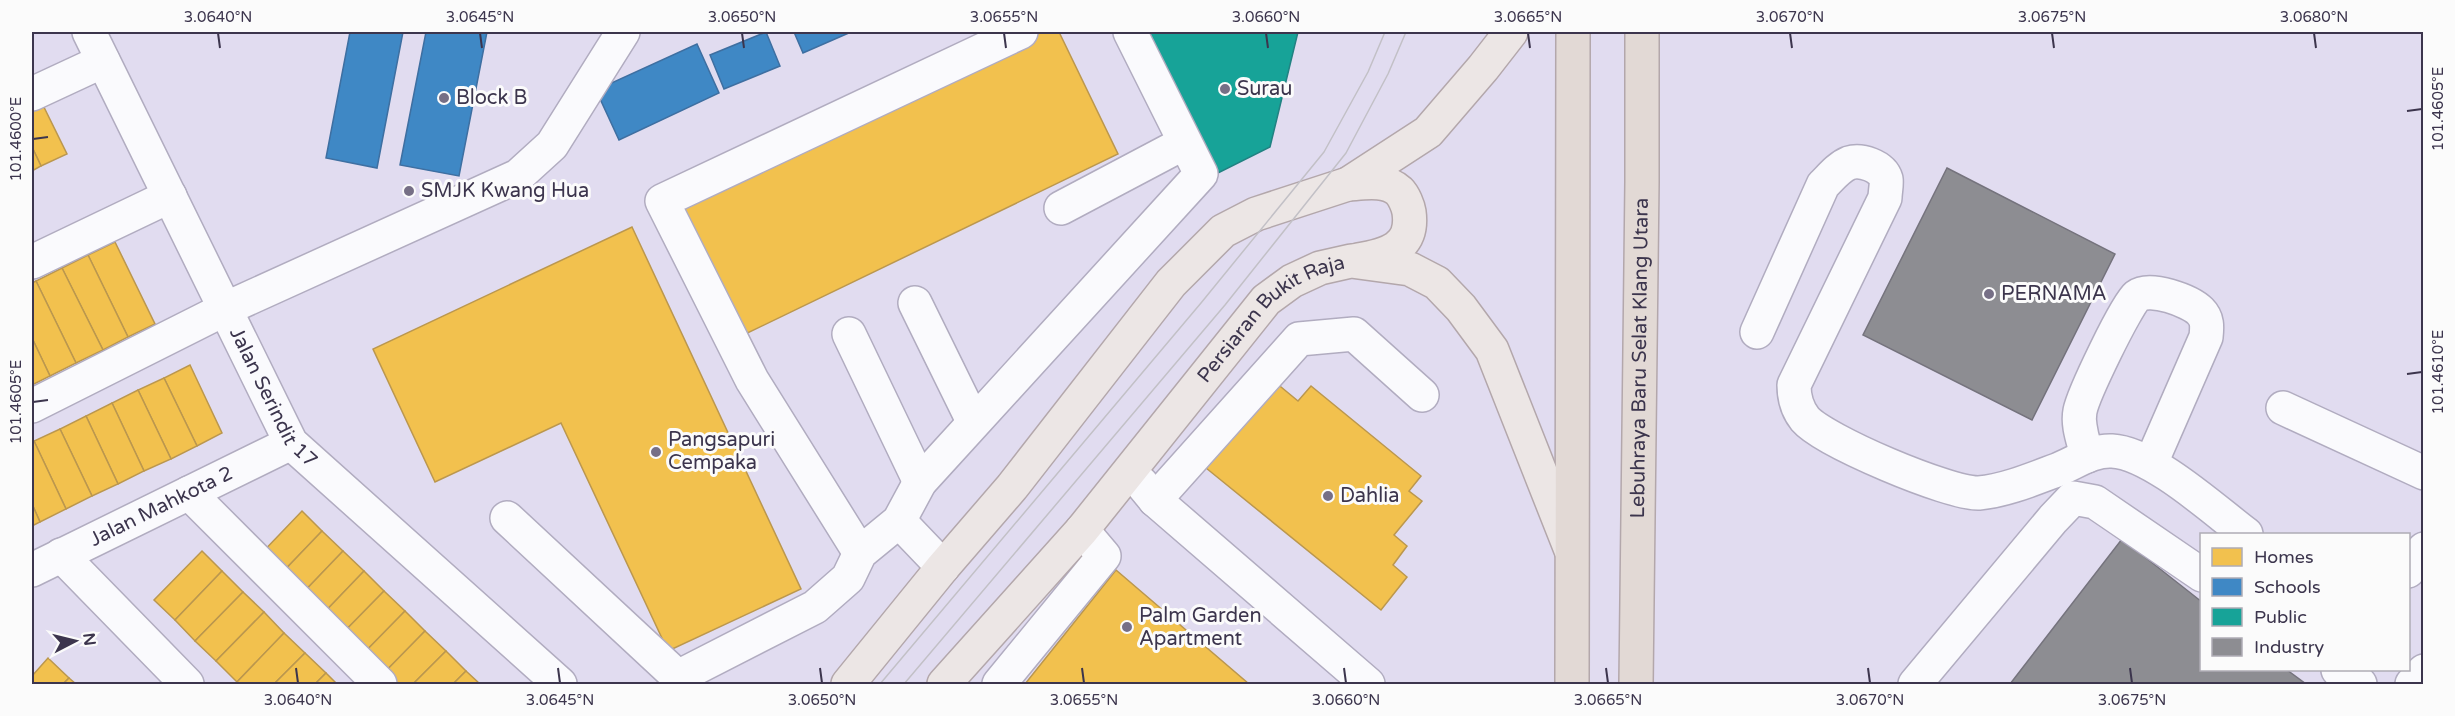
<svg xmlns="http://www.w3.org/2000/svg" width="2455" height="716" font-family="'Varela Round',sans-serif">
<rect width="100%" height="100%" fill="#e1dcf0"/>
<g fill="#f2c14e" stroke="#bb974e" stroke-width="1.5">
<path d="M 1032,32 L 1059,32 L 1118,154 L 735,339 L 671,206 Z"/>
<path d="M 36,91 L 67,154 L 41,166 L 32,147 L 32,93 Z"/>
<path d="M 32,147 L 41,166 L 32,171 Z"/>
<path d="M 632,227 L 801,589 L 668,651 L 561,423 L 435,482 L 373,349 Z"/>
<path d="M 115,242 L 155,324 L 128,337 L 88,255 Z"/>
<path d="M 88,255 L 128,337 L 103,350 L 62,268 Z"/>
<path d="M 62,268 L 103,350 L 76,363 L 36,281 Z"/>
<path d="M 36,281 L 76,363 L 50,376 L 32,338 L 32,283 Z"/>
<path d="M 32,338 L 50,376 L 32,385 Z"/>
<path d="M 190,365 L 222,433 L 197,446 L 164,378 Z"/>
<path d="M 164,378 L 197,446 L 171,459 L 138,390 Z"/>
<path d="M 1275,382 L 1298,401 L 1311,386 L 1421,476 L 1409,491 L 1422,501 L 1394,535 L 1407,546 L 1393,565 L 1407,577 L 1381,610 L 1206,468 Z"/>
<path d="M 138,390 L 171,459 L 144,471 L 112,403 Z"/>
<path d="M 112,403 L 144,471 L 118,484 L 86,416 Z"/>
<path d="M 86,416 L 118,484 L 92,496 L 60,429 Z"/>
<path d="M 60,429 L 92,496 L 66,509 L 34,441 Z"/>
<path d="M 34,441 L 66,509 L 40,522 L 32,504 L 32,442 Z"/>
<path d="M 32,504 L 40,522 L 32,526 Z"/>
<path d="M 302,511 L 322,531 L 277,578 L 257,558 Z"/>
<path d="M 322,531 L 343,551 L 298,598 L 277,578 Z"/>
<path d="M 202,551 L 222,571 L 175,620 L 154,600 Z"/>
<path d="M 343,551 L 364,571 L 318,619 L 298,598 Z"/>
<path d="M 1116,570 L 1249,684 L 1025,684 Z"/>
<path d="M 222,571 L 243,592 L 195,641 L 175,620 Z"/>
<path d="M 364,571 L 384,591 L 338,638 L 318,619 Z"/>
<path d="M 384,591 L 405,611 L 359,658 L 338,638 Z"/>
<path d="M 243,592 L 264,612 L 216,661 L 195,641 Z"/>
<path d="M 405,611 L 425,631 L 379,678 L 359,658 Z"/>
<path d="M 264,612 L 284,633 L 237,682 L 216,661 Z"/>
<path d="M 425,631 L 446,651 L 413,684 L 386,684 L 379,678 Z"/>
<path d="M 284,633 L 305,653 L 274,684 L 239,684 L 237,682 Z"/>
<path d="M 446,651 L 466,671 L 453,684 L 413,684 Z"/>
<path d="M 305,653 L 326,673 L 315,684 L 274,684 Z"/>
<path d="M 48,658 L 69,678 L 63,684 L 32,684 L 32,676 Z"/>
<path d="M 466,671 L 480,684 L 453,684 Z"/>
<path d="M 326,673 L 337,684 L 315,684 Z"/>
<path d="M 69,678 L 76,684 L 63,684 Z"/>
</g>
<g fill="#3f88c5" stroke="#3e6fa1" stroke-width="1.5">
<path d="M 350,32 L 403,32 L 377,168 L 326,158 Z"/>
<path d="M 426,32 L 487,32 L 459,176 L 400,165 Z"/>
<path d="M 766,32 L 780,66 L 724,89 L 710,55 Z"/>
<path d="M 794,32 L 851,32 L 803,53 Z"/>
<path d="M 697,44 L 719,93 L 619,140 L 596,90 Z"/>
</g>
<path fill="#17a398" stroke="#228282" stroke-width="1.5" d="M 1137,32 L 1298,32 L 1270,147 L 1208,178 Z"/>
<g fill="#8d8d92" stroke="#75737d" stroke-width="1.5">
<path d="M 1947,168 L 2115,254 L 2032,420 L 1863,335 Z"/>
<path d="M 2122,539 L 2202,602 L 2202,670 L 2287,670 L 2306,684 L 2010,684 Z"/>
</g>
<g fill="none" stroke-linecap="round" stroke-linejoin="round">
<defs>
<g id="minor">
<path id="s1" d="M 89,32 L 291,443 L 560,684"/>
<path d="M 32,94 L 103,61"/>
<path d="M 1061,208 L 1184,143"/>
<path d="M 32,262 L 170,196"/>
<path d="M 915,303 L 973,421"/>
<path d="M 1757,332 L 1823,185 C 1831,177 1839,167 1849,163 C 1861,159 1882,166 1886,179 C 1887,184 1885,192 1885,198 L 1794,385 C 1794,397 1797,409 1805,419 C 1824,441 1949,494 1979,493 C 2004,491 2033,479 2057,470 C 2075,463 2092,450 2112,451 C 2152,453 2214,510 2246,534"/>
<path d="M 849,334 L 920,482"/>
<path d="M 32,406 L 225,309 L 518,176 L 552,145 L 623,32"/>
<path d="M 2283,408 L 2424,473"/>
<path d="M 2087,456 C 2084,442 2077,426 2080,411 C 2083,395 2126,305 2137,296 C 2150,286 2190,301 2200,311 C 2208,319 2207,327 2206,337 L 2151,463"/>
<path d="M 1141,483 L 1155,500 L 1368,684"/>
<path d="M 189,493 L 380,684"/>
<path d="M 1155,500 L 1299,339 L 1354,334 L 1422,395"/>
<path d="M 507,518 L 678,677 L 815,607 L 848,578 L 860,553 L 899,521 L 920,482 L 1201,174 L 1130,32"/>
<path d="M 899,521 L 943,567"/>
<path d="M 860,553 L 752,380 L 662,201 L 1021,32"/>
<path d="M 61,555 L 187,684"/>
<path id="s2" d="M 32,570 L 291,443"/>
<path d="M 2408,571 L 2424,549"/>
<path d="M 2338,670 L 2360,684"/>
<path d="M 999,684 L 1104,556 L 1082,530"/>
<path d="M 1915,684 L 2053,519 L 2073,498 L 2095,502 L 2202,575"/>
<path d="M 2412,684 L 2424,671"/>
</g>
<g id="major">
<path d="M 1348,184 C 1364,183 1386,179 1399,191 C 1404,196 1408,206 1409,212 C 1414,248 1387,255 1358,260"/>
<path d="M 848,684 L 943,567 L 1012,487 L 1171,283 L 1223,231 L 1256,214 L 1348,184 L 1428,132 L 1483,68 L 1511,32"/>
<path id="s3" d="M 944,684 L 1082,530 L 1266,300 L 1292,281 L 1320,268 L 1351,261 L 1410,269 L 1437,283 L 1461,308 L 1492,350 L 1571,550"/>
</g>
<g id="highway">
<path d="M 1572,684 L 1573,32"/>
<path id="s4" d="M 1636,684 L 1642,182 L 1642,32"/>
</g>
</defs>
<use href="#minor" stroke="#b1acc0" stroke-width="36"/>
<use href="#major" stroke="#b3a7ab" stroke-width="36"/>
<use href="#highway" stroke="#b3a7ab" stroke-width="36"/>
<use href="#minor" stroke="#fafafd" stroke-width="33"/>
<use href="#major" stroke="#ece6e5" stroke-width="33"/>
<use href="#highway" stroke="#e2d9d5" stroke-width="33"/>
<g stroke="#c2c0c6" stroke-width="1.5">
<path d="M 880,684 L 1201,303 L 1324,152 L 1368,72 L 1385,32"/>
<path d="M 904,684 L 1225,305 L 1346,153 L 1388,74 L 1406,32"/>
</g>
</g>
<path fill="none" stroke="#3c354d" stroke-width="2" d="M 218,33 L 220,48M 480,33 L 482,48M 742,33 L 744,48M 1004,33 L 1006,48M 1266,33 L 1268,48M 1528,33 L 1530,48M 1790,33 L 1792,48M 2052,33 L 2054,48M 2314,33 L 2316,48M 2407,111 L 2422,109M 33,139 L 48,137M 2407,374 L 2422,372M 33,402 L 48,400M 296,668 L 298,683M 558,668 L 560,683M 820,668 L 822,683M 1082,668 L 1084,683M 1344,668 L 1346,683M 1606,668 L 1608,683M 1868,668 L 1870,683M 2130,668 L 2132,683"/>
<g fill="#766f86" stroke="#fbfbfb" stroke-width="2">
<circle cx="1225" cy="89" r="6"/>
<circle cx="444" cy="98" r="6"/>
<circle cx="409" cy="191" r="6"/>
<circle cx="1989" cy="294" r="6"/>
<circle cx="656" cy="452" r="6"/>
<circle cx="1328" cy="496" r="6"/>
<circle cx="1127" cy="627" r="6"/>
</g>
<g text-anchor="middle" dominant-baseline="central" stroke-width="6" stroke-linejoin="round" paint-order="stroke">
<g font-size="20" fill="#3c354d" stroke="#fbfbfb" text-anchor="start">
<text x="1237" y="89">Surau</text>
<text x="456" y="98">Block B</text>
<text x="421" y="191">SMJK Kwang Hua</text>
<text x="2001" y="294">PERNAMA</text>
<text x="668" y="440">Pangsapuri<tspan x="668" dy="23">Cempaka</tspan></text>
<text x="1340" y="496">Dahlia</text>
<text x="1139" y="616">Palm Garden<tspan x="1139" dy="23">Apartment</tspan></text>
</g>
<g font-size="20" fill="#3c354d" stroke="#fbfbfb">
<text stroke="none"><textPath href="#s3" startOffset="494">Persiaran Bukit Raja</textPath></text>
<text stroke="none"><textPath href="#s4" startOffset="326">Lebuhraya Baru Selat Klang Utara</textPath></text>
<text stroke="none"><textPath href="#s1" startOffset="410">Jalan Serindit 17</textPath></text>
<text stroke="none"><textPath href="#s2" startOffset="144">Jalan Mahkota 2</textPath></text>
</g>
</g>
<rect width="2455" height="716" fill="none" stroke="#fbfbfb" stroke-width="66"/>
<rect x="2200" y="533" width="210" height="138" fill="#fbfbfb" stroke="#afacb5" stroke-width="1.5"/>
<rect x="2212" y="548" width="30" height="18" fill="#f2c14e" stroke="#afacb5" stroke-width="1.5"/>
<text x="2254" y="563" font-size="18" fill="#3c354d">Homes</text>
<rect x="2212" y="578" width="30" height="18" fill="#3f88c5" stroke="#afacb5" stroke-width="1.5"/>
<text x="2254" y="593" font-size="18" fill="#3c354d">Schools</text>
<rect x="2212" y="608" width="30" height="18" fill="#17a398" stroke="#afacb5" stroke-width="1.5"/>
<text x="2254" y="623" font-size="18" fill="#3c354d">Public</text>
<rect x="2212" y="638" width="30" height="18" fill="#8d8d92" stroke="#afacb5" stroke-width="1.5"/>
<text x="2254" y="653" font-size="18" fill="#3c354d">Industry</text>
<g transform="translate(75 641) rotate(83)" stroke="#fbfbfb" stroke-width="4.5" paint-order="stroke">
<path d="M0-4.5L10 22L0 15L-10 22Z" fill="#3c354d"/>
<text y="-9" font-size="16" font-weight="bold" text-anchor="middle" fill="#3c354d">N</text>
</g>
<rect x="33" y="33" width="2389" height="650" fill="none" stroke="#3c354d" stroke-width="2"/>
<g font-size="15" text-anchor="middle" fill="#3c354d">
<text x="218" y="22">3.0640°N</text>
<text x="480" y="22">3.0645°N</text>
<text x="742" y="22">3.0650°N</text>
<text x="1004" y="22">3.0655°N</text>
<text x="1266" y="22">3.0660°N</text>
<text x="1528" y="22">3.0665°N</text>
<text x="1790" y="22">3.0670°N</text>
<text x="2052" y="22">3.0675°N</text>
<text x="2314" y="22">3.0680°N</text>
<text transform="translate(2438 109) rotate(-90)" y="5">101.4605°E</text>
<text transform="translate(16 139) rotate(-90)" y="5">101.4600°E</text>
<text transform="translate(2438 372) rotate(-90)" y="5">101.4610°E</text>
<text transform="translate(16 402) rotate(-90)" y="5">101.4605°E</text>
<text x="298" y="705">3.0640°N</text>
<text x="560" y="705">3.0645°N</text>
<text x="822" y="705">3.0650°N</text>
<text x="1084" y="705">3.0655°N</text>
<text x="1346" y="705">3.0660°N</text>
<text x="1608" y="705">3.0665°N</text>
<text x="1870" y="705">3.0670°N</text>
<text x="2132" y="705">3.0675°N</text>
</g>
</svg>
